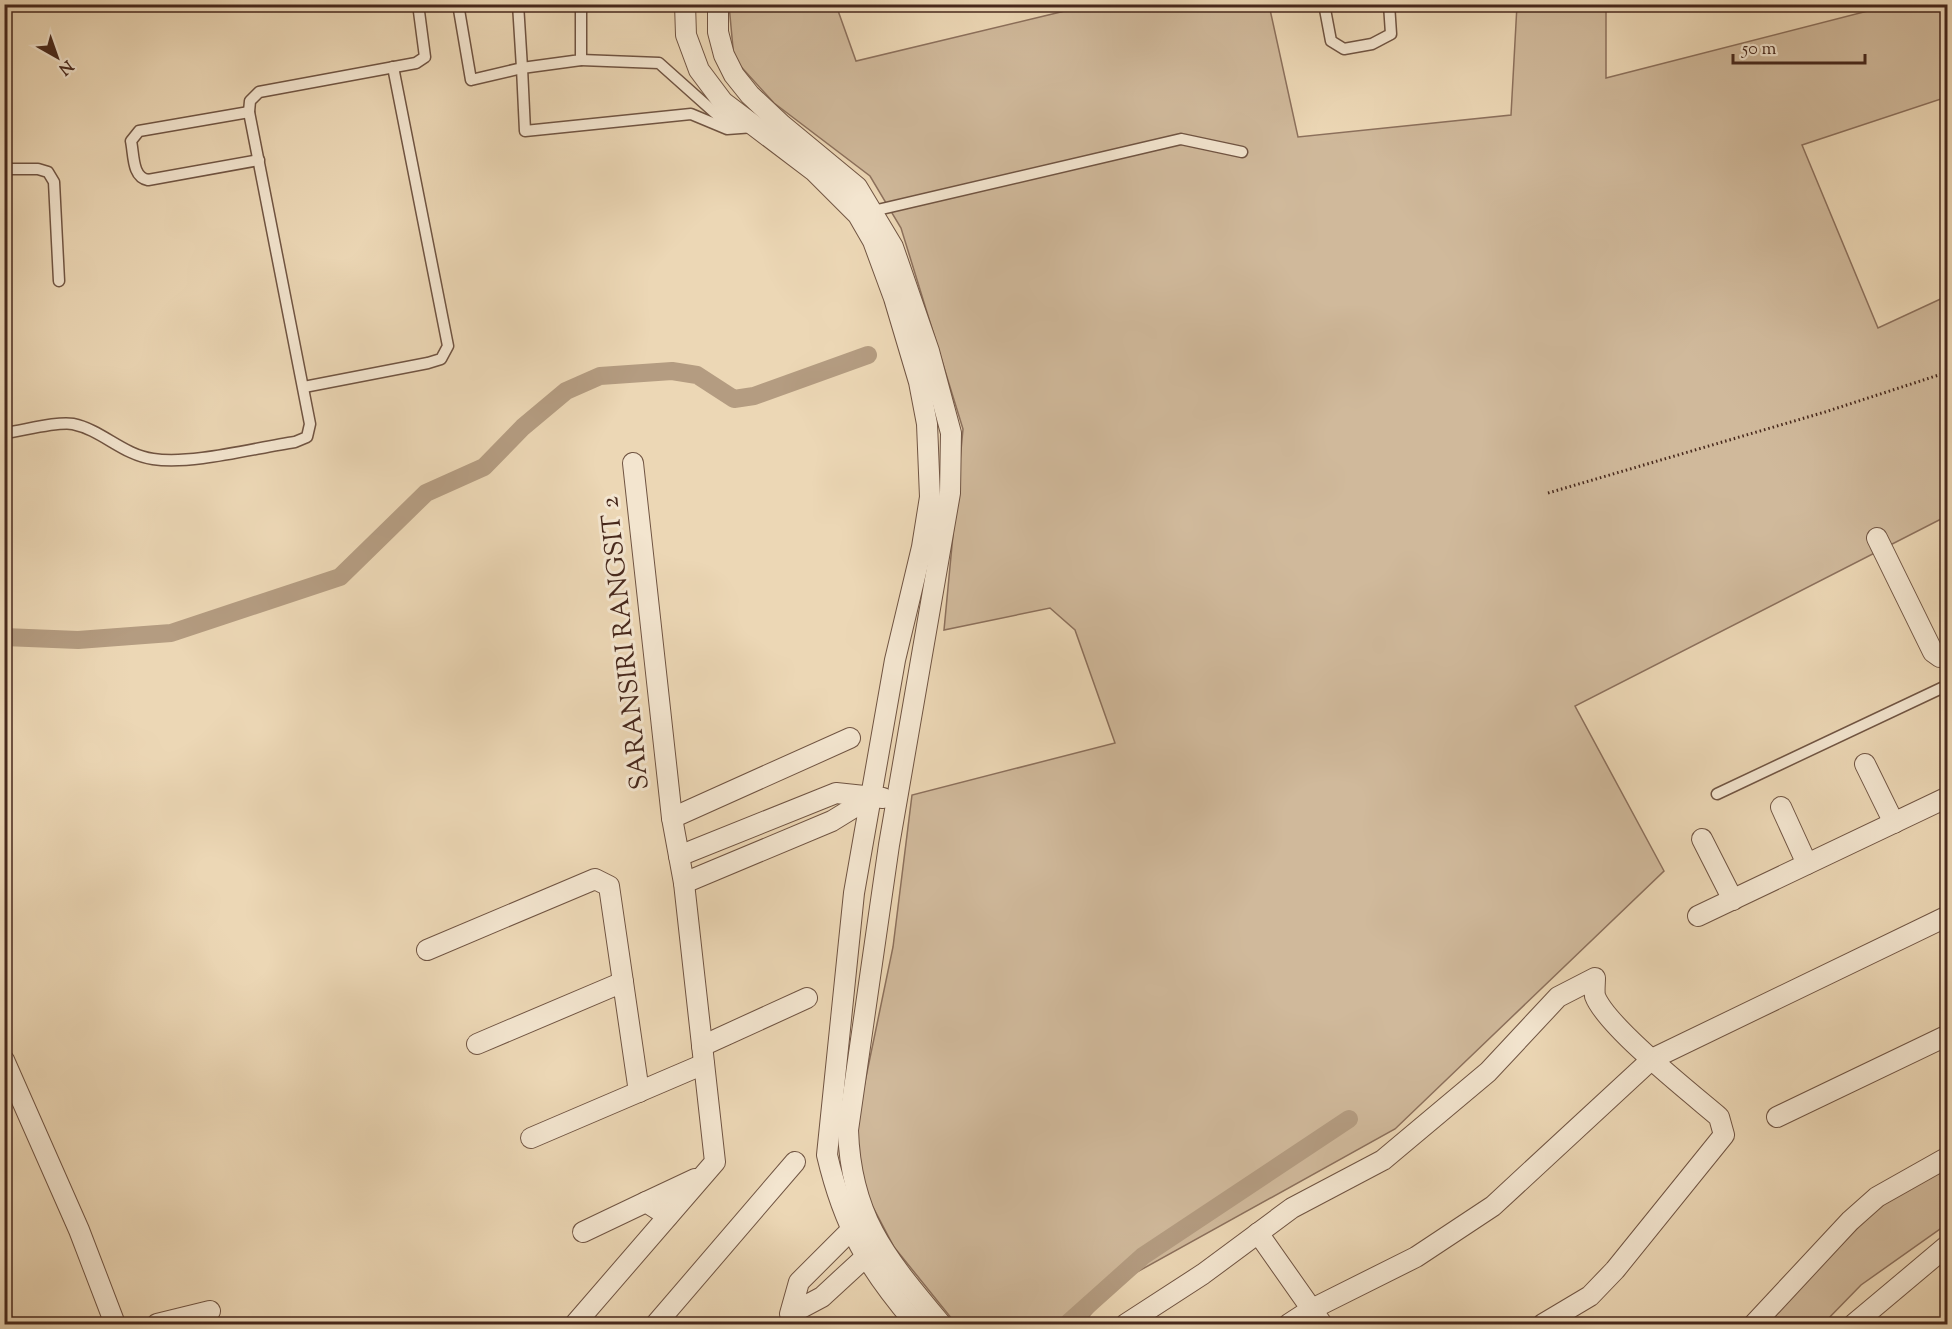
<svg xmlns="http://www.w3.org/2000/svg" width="1952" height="1329" font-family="'Sorts Mill Goudy',serif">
<rect width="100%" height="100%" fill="#ecd7b5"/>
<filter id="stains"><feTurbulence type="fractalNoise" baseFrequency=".00333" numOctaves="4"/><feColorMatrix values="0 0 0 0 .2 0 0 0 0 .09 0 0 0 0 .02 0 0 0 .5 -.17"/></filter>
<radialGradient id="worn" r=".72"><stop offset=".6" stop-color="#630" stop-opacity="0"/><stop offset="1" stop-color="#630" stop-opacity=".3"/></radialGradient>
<g fill="#d0b99b" stroke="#8c705c" stroke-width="1.5">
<path d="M 729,5 L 836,5 L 856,61 L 1073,9 L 1077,5 L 1269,5 L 1298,137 L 1511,115 L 1517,5 L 1606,5 L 1606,78 L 1891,5 L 1947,5 L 1947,97 L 1802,145 L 1878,328 L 1947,296 L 1947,516 L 1575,706 L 1664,871 L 1395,1129 L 1119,1282 L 1082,1324 L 956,1324 L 894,1247 L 863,1188 L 855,1130 L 893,947 L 912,795 L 1115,743 L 1075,630 L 1050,608 L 944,630 L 963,429 L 901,228 L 870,176 L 774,103 L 734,59 Z"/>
<path d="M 1947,1165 L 1947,1224 L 1861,1285 L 1823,1324 L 1763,1324 L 1888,1197 Z"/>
</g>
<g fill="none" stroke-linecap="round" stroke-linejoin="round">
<g stroke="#b49c81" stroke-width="18">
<path d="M 4,637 L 78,640 L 171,633 L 340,577 L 426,493 L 484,467 L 523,427 L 566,391 L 600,376 L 672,371 L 697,375 L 734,399 L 754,396 L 868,355"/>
<path d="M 1067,1324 L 1143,1256 L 1349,1119"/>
</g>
<defs>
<g id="service">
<path d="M 458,4 L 471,80 L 522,68 L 518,4"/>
<path d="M 581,4 L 581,60 L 522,68 L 525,131 L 691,114 L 727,129 L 754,127"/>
<path d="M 1324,4 L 1331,41 L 1344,49 L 1372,44 L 1391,34 L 1389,4"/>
<path d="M 581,60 L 659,63 L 724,121 L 733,123"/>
<path d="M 249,112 L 139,131 L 131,141 C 134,155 132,177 148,180 L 259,160"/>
<path d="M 4,169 L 38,169 L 48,172 L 54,182 L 59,281"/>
<path d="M 873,211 L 1181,139 L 1242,152"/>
<path d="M 304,387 L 428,363 L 441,359 L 448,346 L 393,67"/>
<path d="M 4,433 C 22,431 57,421 73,424 C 102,430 123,455 153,459 C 192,465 254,448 295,442 L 307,437 L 310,424 L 249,112 L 250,101 L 259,92 L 416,63 L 425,57 L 418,4"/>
<path d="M 1717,794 L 1948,685"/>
</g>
<g id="minor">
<path d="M 685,4 L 686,35 L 699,70 L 723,102 L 814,171 L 858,215 L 873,241 L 894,298 L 919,382 L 927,424 L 930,497 L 922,547 L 895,660 L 854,893 L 827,1155 C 844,1227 868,1268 916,1324"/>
<path d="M 718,4 L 718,32 L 724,55 L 734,75 L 750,95 L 782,125 L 857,187 L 893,247 L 929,351 L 951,433 L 950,493 L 889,845 L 848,1130 C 851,1219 887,1259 941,1324"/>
<path d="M 1877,538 L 1933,652 L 1940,657 L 1948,657"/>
<path d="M 1865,764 L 1894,823"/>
<path d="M 1781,807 L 1807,864"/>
<path d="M 672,818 L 850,738"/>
<path d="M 1702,839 L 1733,900"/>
<path d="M 679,856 L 836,793 L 883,798"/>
<path d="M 684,883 L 832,821 L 871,797"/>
<path d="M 1698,916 L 1948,797"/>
<path d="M 427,950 L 595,879 L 609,886 L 639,1092"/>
<path d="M 477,1044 L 623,982"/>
<path d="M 702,1046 L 807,998"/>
<path d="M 4,1060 L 79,1230 L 115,1324"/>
<path d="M 1777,1117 L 1948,1035"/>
<path d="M 531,1138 L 704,1064"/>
<path d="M 646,1202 L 695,1179"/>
<path d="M 860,1221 L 799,1282 L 790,1314 L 822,1297 L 873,1250"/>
<path d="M 583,1232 L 646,1202 L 668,1216"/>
<path d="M 1258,1233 L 1322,1324"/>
<path d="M 4,1323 L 5,1324"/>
<path d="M 157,1324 L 210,1311"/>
<path d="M 575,1324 L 715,1162 L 684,883 L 672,818 L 633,463"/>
<path d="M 656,1324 L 795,1162"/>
<path d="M 1126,1324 L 1203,1274 L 1292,1208 L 1383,1160 L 1488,1072 L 1558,997 L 1595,978 C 1595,983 1594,991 1595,996 C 1606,1026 1692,1094 1719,1117 L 1724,1135 L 1615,1270 L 1590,1296 L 1543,1324"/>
<path d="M 1289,1324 L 1312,1309 L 1416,1257 L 1493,1206 L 1652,1059 L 1948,916"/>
<path d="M 1754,1324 L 1850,1221 L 1877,1197 L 1948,1157"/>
<path d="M 1854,1324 L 1948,1245"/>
</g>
</defs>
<use href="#service" stroke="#705442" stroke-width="13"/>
<use href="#minor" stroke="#705442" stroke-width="22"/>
<path stroke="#47281c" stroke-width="3" stroke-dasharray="1.5 3" stroke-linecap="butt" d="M 1548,493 L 1825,412 L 1948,372"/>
<use href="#service" stroke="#f3e5cf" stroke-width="10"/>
<use href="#minor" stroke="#f3e5cf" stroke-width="20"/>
</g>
<g text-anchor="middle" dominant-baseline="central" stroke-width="6" stroke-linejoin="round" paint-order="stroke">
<g font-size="26" fill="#47281c" stroke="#f3e5cf">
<text transform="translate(626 643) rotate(-96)">SARANSIRI RANGSIT 2</text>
</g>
</g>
<rect width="1952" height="1329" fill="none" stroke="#ecd7b5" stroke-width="24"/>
<rect x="6" y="6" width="1940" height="1317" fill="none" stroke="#47281c" stroke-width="3"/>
<rect x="12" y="12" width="1928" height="1305" fill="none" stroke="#47281c" stroke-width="1.5"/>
<g transform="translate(57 57) rotate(140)" stroke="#f3e5cf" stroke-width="4.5" paint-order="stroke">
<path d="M0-4.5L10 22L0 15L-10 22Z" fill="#47281c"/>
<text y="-9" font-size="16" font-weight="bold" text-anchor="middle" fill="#47281c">N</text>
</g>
<path d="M1733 54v9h132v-9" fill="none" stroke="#47281c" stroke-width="3"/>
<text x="1742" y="54" font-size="18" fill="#47281c" stroke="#f3e5cf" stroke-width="4.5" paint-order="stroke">50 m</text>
<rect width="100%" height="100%" filter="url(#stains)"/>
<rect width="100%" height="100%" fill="url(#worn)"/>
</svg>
